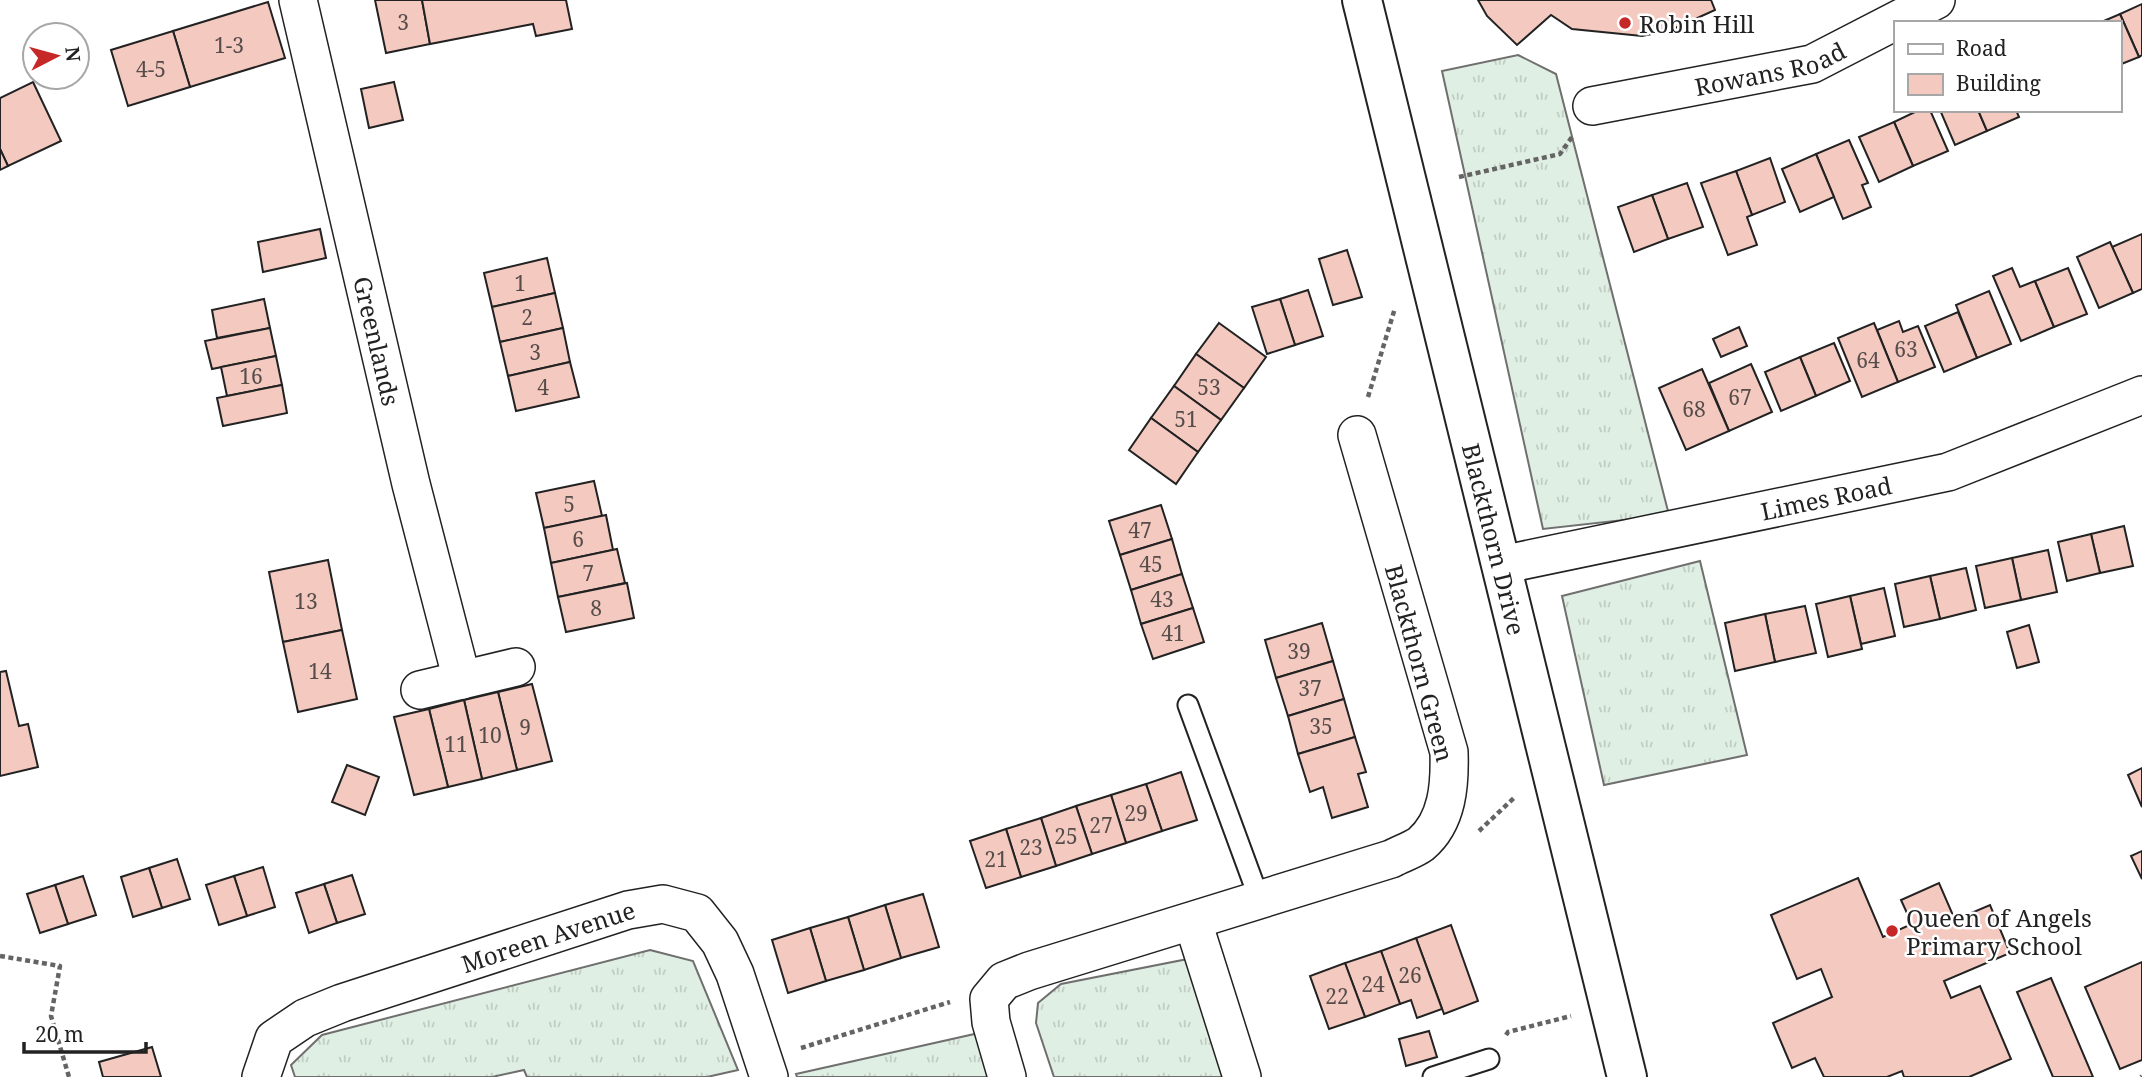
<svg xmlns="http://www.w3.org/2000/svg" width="2142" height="1077" font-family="'Noto Serif',serif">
<defs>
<pattern id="grass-tufts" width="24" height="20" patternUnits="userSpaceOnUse" patternTransform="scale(1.75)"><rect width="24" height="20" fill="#e0efe3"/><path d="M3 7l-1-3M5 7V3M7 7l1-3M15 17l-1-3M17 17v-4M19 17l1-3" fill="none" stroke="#c0cdc2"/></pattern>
</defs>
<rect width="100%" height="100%" fill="#fff"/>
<g fill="url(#grass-tufts)" stroke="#6f6f6f" stroke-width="2">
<path d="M 1518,55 L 1556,74 L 1669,515 L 1543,529 L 1442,71 Z"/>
<path d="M 1700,561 L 1747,755 L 1604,785 L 1562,596 Z"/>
<path d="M 650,950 L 693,961 L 738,1070 L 707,1077 L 527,1077 L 524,1070 L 492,1077 L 295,1077 L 291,1065 L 322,1035 Z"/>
<path d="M 1198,957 L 1239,1077 L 1054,1077 L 1036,1023 L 1038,1003 L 1061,984 Z"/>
<path d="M 979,1033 L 991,1077 L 797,1077 L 796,1074 Z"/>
</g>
<g fill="#f3c9c0" stroke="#222" stroke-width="2">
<path d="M 375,0 L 422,0 L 430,44 L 386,53 Z"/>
<path d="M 422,0 L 566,0 L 572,29 L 536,36 L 533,24 L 430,44 Z"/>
<path d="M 1478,0 L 1711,0 L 1715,10 L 1671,30 L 1642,36 L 1572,29 L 1551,15 L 1517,45 L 1487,16 Z"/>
<path d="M 268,2 L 285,58 L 190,87 L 173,31 Z"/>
<path d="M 2142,4 L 2142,55 L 2139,57 L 2120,14 Z"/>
<path d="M 2120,14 L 2139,57 L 2119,65 L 2119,23 L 2099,23 Z"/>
<path d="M 173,31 L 190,87 L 128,106 L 111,50 Z"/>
<path d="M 33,82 L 61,141 L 8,166 L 0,149 L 0,98 Z"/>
<path d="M 394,82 L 403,120 L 369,128 L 361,89 Z"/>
<path d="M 1919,110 L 1930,110 L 1948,151 L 1913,166 L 1894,122 Z"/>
<path d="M 1940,110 L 1978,110 L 1987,131 L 1955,145 Z"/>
<path d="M 1978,110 L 2016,110 L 2019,117 L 1987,131 Z"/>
<path d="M 1894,122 L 1913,166 L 1879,182 L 1859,137 Z"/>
<path d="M 1849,140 L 1868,183 L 1862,185 L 1871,207 L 1843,219 L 1816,154 Z"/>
<path d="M 0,149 L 8,166 L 0,170 Z"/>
<path d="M 1816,154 L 1834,197 L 1800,212 L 1782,169 Z"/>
<path d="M 1770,158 L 1785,202 L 1752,215 L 1736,171 Z"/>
<path d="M 1736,171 L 1752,215 L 1747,217 L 1757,245 L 1728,255 L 1701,183 Z"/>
<path d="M 1687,183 L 1703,227 L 1668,239 L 1652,195 Z"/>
<path d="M 1652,195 L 1668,239 L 1634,252 L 1618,207 Z"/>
<path d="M 320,229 L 326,258 L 263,272 L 258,242 Z"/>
<path d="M 2142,234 L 2142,289 L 2133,293 L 2112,247 Z"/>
<path d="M 2110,242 L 2133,293 L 2099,308 L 2077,257 Z"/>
<path d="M 1347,250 L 1362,297 L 1333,305 L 1319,259 Z"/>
<path d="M 547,258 L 555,293 L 492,307 L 484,273 Z"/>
<path d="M 2012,268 L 2020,287 L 2035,281 L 2054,327 L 2021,341 L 1993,276 Z"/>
<path d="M 2068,268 L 2087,314 L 2054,327 L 2035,281 Z"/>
<path d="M 1308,290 L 1323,336 L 1295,345 L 1280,299 Z"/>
<path d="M 1989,291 L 2011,344 L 1977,358 L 1956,305 Z"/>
<path d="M 555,293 L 563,328 L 500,342 L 492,307 Z"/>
<path d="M 264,299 L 270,328 L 217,338 L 212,310 Z"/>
<path d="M 1280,299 L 1295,345 L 1267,354 L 1252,307 Z"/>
<path d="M 1958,312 L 1977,358 L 1944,372 L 1925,326 Z"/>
<path d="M 1899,321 L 1903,332 L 1918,326 L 1935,367 L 1898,382 L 1877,330 Z"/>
<path d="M 1219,323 L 1266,357 L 1244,388 L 1196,354 Z"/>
<path d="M 1874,323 L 1898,382 L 1862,397 L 1838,338 Z"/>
<path d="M 1739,327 L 1747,346 L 1721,357 L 1713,339 Z"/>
<path d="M 270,328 L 276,356 L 212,369 L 205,341 Z"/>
<path d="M 563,328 L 570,362 L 508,376 L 500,342 Z"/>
<path d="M 1834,343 L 1850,381 L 1816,396 L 1800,357 Z"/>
<path d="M 1196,354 L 1244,388 L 1221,420 L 1174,386 Z"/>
<path d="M 276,356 L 282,385 L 227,396 L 221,367 Z"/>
<path d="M 1800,357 L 1816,396 L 1781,411 L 1765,372 Z"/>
<path d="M 570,362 L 579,397 L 516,411 L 508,376 Z"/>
<path d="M 1751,364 L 1772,412 L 1729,431 L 1709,383 Z"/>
<path d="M 1702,369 L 1729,431 L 1686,450 L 1659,388 Z"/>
<path d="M 282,385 L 287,413 L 223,426 L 217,398 Z"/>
<path d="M 1174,386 L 1221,420 L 1198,452 L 1151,418 Z"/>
<path d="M 1151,418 L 1198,452 L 1176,484 L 1129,450 Z"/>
<path d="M 594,481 L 602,516 L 544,528 L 536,493 Z"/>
<path d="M 1161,505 L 1172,539 L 1120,555 L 1109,521 Z"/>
<path d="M 606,515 L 613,550 L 551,563 L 544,528 Z"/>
<path d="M 2124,526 L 2133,566 L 2100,573 L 2091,534 Z"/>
<path d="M 2091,534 L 2100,573 L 2067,581 L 2058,542 Z"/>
<path d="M 1172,539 L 1182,574 L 1131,590 L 1120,555 Z"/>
<path d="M 617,549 L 625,583 L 558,597 L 551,563 Z"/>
<path d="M 2048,550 L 2057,592 L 2021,600 L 2012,558 Z"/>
<path d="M 2012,558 L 2021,600 L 1985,608 L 1976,566 Z"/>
<path d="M 328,560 L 342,630 L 283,642 L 269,572 Z"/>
<path d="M 1966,568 L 1976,610 L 1940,619 L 1930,576 Z"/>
<path d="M 1182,574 L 1193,608 L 1141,624 L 1131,590 Z"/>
<path d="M 1930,576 L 1940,619 L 1904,627 L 1895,584 Z"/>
<path d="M 627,583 L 634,618 L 566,632 L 558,597 Z"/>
<path d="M 1884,588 L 1895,636 L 1861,644 L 1850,596 Z"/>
<path d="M 1850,596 L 1862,649 L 1828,657 L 1816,604 Z"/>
<path d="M 1805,606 L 1816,653 L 1775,662 L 1765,614 Z"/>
<path d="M 1193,608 L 1204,642 L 1153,659 L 1141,624 Z"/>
<path d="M 1765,614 L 1775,662 L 1735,671 L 1725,623 Z"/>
<path d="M 1322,623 L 1333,661 L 1276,678 L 1265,640 Z"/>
<path d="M 2029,625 L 2039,662 L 2017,668 L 2007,632 Z"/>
<path d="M 342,630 L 357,699 L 298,712 L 283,642 Z"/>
<path d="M 1333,661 L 1344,699 L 1288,716 L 1276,678 Z"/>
<path d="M 6,671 L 19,726 L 28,724 L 38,767 L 0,776 L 0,672 Z"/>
<path d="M 532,684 L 552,761 L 517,770 L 498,692 Z"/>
<path d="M 498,692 L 517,770 L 482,779 L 464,700 Z"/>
<path d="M 1344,699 L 1355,737 L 1298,754 L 1288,716 Z"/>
<path d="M 464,700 L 482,779 L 448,787 L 429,709 Z"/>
<path d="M 429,709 L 448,787 L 414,795 L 394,717 Z"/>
<path d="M 1355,737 L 1366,772 L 1358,774 L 1368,807 L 1332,818 L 1323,787 L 1310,792 L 1298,754 Z"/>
<path d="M 347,765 L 379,777 L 365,815 L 332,802 Z"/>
<path d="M 2142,768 L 2142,807 L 2128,775 Z"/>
<path d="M 1181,772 L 1197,820 L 1162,831 L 1146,784 Z"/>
<path d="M 1146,784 L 1162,831 L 1126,843 L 1111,795 Z"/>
<path d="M 1111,795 L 1126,843 L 1092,854 L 1076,806 Z"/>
<path d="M 1076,806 L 1092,854 L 1056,866 L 1041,818 Z"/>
<path d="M 1041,818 L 1056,866 L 1021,877 L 1006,829 Z"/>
<path d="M 1006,829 L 1021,877 L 986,888 L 970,841 Z"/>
<path d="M 2142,851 L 2142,879 L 2131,856 Z"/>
<path d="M 177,859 L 190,899 L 162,908 L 149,868 Z"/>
<path d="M 263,867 L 275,907 L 247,916 L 234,876 Z"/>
<path d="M 149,868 L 162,908 L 133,917 L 121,877 Z"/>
<path d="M 352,875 L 365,914 L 337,923 L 324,884 Z"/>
<path d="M 83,876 L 96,915 L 68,924 L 55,885 Z"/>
<path d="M 234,876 L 247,916 L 219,925 L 206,885 Z"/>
<path d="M 1858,878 L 1883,937 L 1912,924 L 1901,900 L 1939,883 L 1955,920 L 1990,905 L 2010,953 L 1944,981 L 1951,998 L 1980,986 L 2011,1059 L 1969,1077 L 1904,1077 L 1902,1071 L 1887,1077 L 1824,1077 L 1815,1058 L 1792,1068 L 1773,1023 L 1832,997 L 1821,969 L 1797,979 L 1771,915 Z"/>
<path d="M 324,884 L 337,923 L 309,933 L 296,893 Z"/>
<path d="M 55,885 L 68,924 L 40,933 L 27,894 Z"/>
<path d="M 923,894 L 939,947 L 901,958 L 885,905 Z"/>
<path d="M 885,905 L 901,958 L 864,970 L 848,917 Z"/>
<path d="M 848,917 L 864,970 L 826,981 L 810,928 Z"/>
<path d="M 1451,925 L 1478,1001 L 1444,1014 L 1416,938 Z"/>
<path d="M 810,928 L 826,981 L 788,993 L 772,940 Z"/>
<path d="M 1416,938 L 1442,1009 L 1417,1018 L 1411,1000 L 1400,1004 L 1381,951 Z"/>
<path d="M 1381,951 L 1400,1004 L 1365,1017 L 1345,963 Z"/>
<path d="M 2142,962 L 2142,1060 L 2120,1069 L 2085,987 Z"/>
<path d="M 1345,963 L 1365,1017 L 1329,1029 L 1310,976 Z"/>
<path d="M 2051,978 L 2093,1077 L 2053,1077 L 2017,992 Z"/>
<path d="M 1429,1031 L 1437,1057 L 1406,1066 L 1399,1039 Z"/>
<path d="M 152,1047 L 161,1077 L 103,1077 L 99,1062 Z"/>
</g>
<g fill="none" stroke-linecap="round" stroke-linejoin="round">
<defs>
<g id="lane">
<path d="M 1188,705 L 1260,901"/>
<path d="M 1433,1077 L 1489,1059"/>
</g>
<g id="street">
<path id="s1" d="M 298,0 L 411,484 L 462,680"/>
<path id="s2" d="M 1592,106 L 1812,64 L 1936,0"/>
<path id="s3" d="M 1501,565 L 1948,472 L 2142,395"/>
<path d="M 420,690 L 516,667"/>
<path d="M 1193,922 L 1242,1077"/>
<path id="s4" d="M 261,1077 L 274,1039 L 305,1018 L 342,1003 L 628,910 L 663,904 L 697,913 L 720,942 L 735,974 L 769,1077"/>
<path d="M 1007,1077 L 991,1022 L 989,999 L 1004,981 L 1029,971 L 1391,859 C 1400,854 1413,850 1421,844 C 1448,821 1450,784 1449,752 L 1357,435"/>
</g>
<g id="secondary">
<path id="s5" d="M 1362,0 L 1627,1077"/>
</g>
</defs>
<use href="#lane" stroke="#222" stroke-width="23"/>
<use href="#street" stroke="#222" stroke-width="40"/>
<use href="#secondary" stroke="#222" stroke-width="42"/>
<g stroke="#646464" stroke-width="4.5" stroke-dasharray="5 3.5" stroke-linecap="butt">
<path d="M 1459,177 L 1560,154 L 1572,137"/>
<path d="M 1368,397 L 1395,308"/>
<path d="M 1479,831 L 1516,796"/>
<path d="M 0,956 L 60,966 L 51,1016 L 69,1077"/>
<path d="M 1506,1035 L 1508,1032 L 1571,1016"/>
<path d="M 801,1048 L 950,1002"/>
<path d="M 2141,1077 L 2142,1076"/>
</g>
<use href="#lane" stroke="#fff" stroke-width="19"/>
<use href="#street" stroke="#fff" stroke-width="37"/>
<use href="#secondary" stroke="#fff" stroke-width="38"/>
</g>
<g fill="#c62828" stroke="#fff" stroke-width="2.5">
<circle cx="1625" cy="23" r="7"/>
<circle cx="1892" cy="931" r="7"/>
</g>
<g text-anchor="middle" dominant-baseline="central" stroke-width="5" stroke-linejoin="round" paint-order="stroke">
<g font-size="21" fill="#564c4a">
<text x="403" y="22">3</text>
<text x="229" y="45">1-3</text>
<text x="151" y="69">4-5</text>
<text x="520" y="283">1</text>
<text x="527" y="317">2</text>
<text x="1906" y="349">63</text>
<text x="535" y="352">3</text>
<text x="1868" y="360">64</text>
<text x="251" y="376">16</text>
<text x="543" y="387">4</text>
<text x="1209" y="387">53</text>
<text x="1740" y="397">67</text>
<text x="1694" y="409">68</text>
<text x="1186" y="419">51</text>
<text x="569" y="504">5</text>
<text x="1140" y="530">47</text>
<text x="578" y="539">6</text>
<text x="1151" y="564">45</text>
<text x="588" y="573">7</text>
<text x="1162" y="599">43</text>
<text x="306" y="601">13</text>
<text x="596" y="608">8</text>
<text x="1173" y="633">41</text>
<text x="1299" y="651">39</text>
<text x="320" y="671">14</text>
<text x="1310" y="688">37</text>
<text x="1321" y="726">35</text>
<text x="525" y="727">9</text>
<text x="490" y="735">10</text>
<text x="456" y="744">11</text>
<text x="1136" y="813">29</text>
<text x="1101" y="825">27</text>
<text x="1066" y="836">25</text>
<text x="1031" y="847">23</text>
<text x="996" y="859">21</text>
<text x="1410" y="975">26</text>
<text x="1373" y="984">24</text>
<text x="1337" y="996">22</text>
</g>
<g font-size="24" fill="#222" stroke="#fff" text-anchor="start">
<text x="1639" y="23">Robin Hill</text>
<text x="1906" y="917">Queen of Angels<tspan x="1906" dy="28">Primary School</tspan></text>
</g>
<g font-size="24" fill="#222" stroke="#fff">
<text stroke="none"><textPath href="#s2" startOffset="182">Rowans Road</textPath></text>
<text stroke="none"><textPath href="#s1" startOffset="350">Greenlands</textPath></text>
<text stroke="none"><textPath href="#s3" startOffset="332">Limes Road</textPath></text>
<text stroke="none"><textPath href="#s5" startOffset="555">Blackthorn Drive</textPath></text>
<text transform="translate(1420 663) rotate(75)">Blackthorn Green</text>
<text stroke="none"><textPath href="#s4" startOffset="334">Moreen Avenue</textPath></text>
</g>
</g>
<rect x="1894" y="21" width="228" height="91" fill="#ffffff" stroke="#a7a7a7" stroke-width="2"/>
<rect x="1908" y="44" width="35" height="10" fill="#ffffff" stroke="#a7a7a7" stroke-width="2"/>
<text x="1956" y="56" font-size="21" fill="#222222">Road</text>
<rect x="1908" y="74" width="35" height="21" fill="#f3c9c0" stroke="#a7a7a7" stroke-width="2"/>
<text x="1956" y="91" font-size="21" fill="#222222">Building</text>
<g transform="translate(56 56) rotate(84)"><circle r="33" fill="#ffffff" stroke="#a7a7a7" stroke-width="2"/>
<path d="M0-5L12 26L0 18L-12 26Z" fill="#c62828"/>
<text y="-10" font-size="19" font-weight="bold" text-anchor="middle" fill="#222222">N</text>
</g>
<path d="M24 1042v10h122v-10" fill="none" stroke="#222222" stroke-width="3.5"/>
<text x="35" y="1042" font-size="21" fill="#222222" stroke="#ffffff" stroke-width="5" paint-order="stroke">20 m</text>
</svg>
